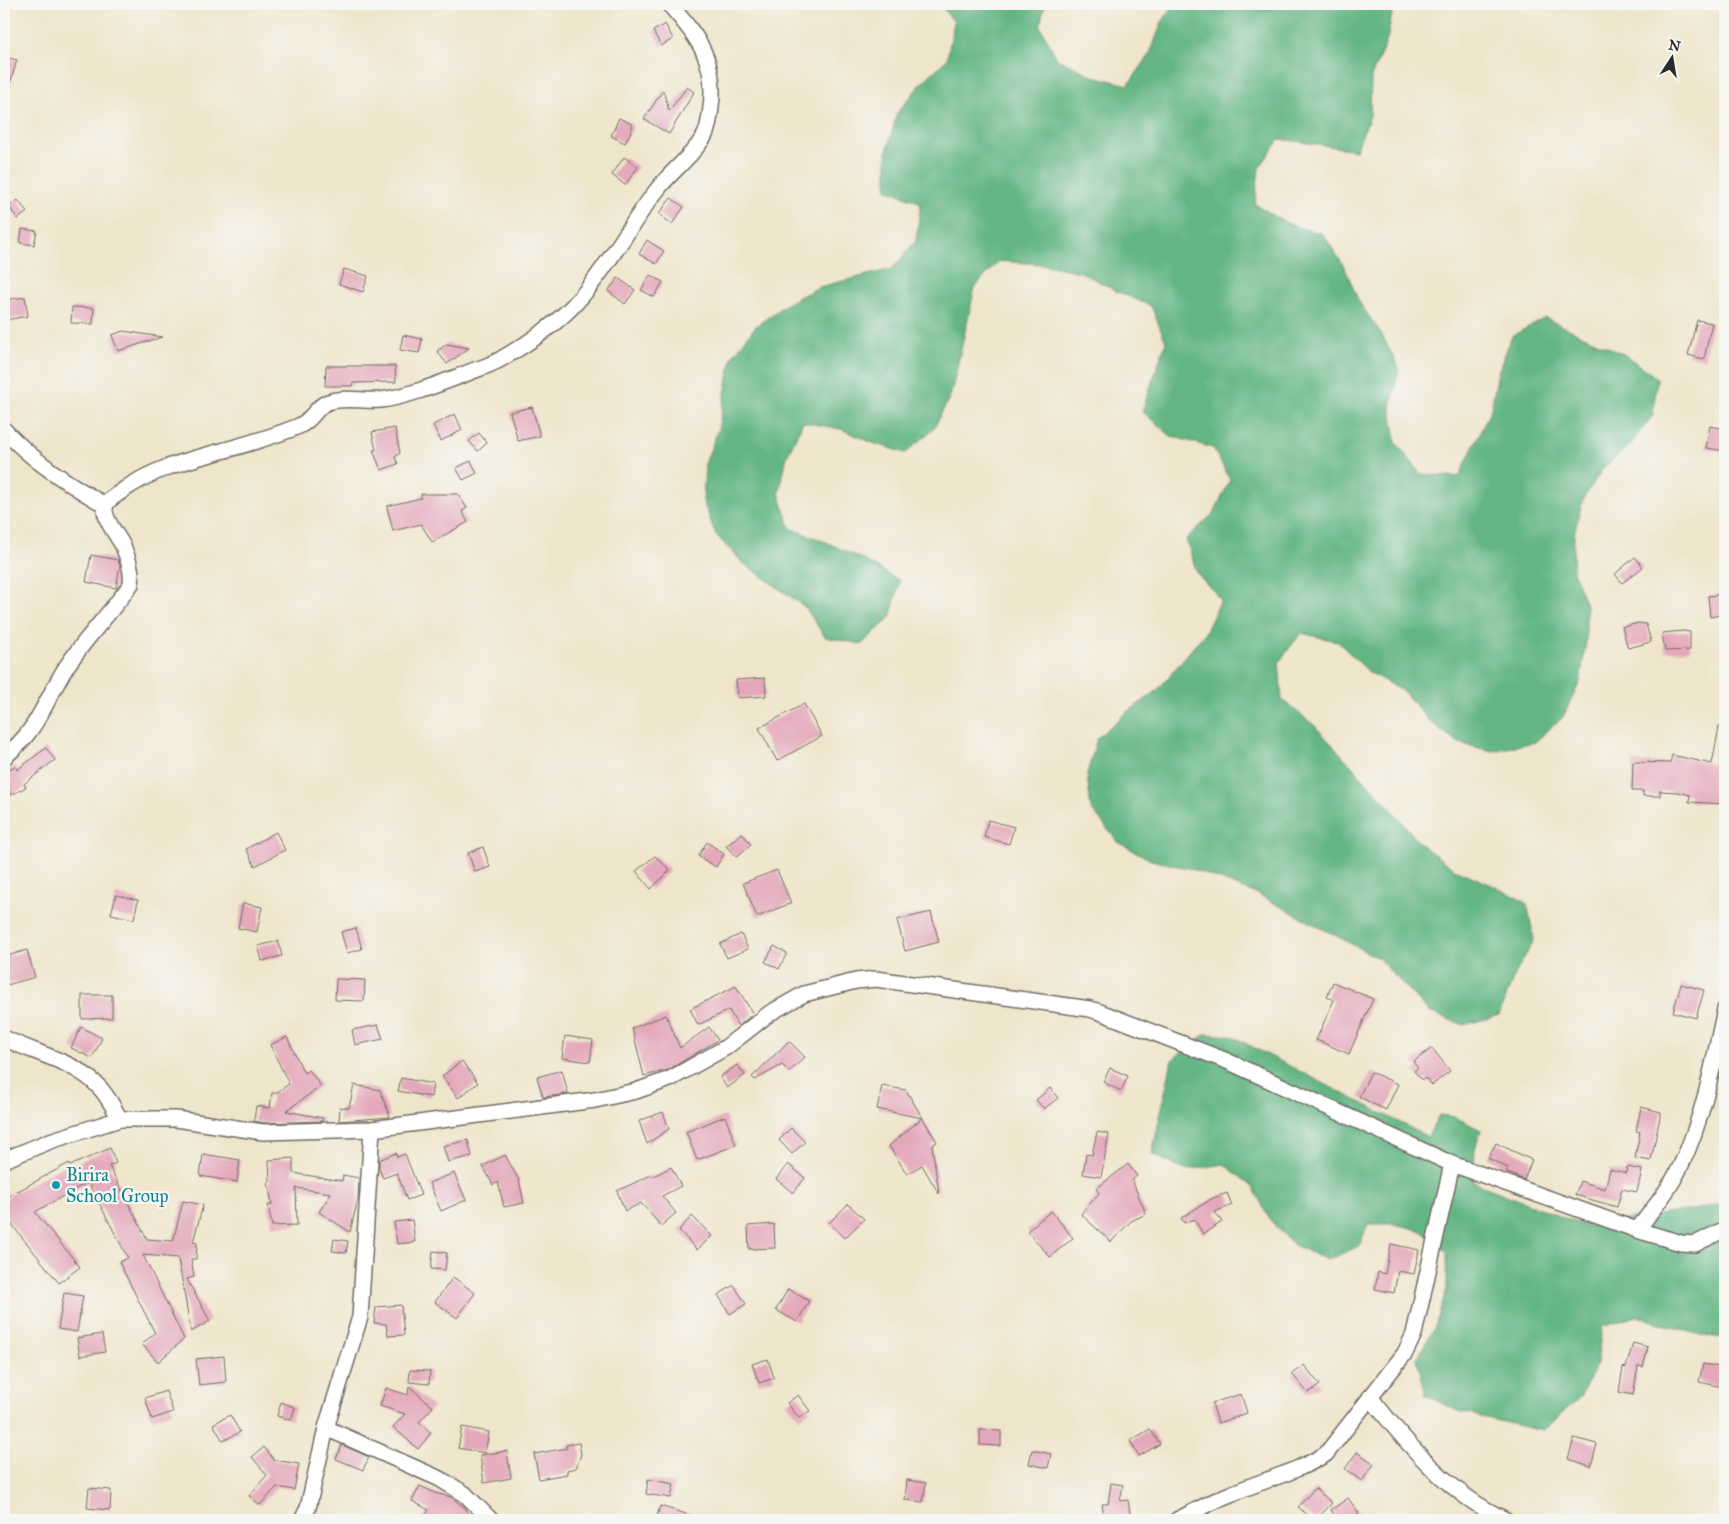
<svg xmlns="http://www.w3.org/2000/svg" width="1729" height="1524" font-family="'IM FELL Great Primer',serif">
<rect width="100%" height="100%" fill="#f6f6f2"/>
<filter id="ink" filterUnits="userSpaceOnUse"><feTurbulence type="fractalNoise" baseFrequency=".02" numOctaves="2"/><feDisplacementMap in="SourceGraphic" scale="10" xChannelSelector="R" yChannelSelector="G"/><feConvolveMatrix kernelMatrix="1 2 1 2 8 2 1 2 1" color-interpolation-filters="sRGB"/></filter>
<filter id="wash" filterUnits="userSpaceOnUse"><feTurbulence type="fractalNoise" baseFrequency=".0096" numOctaves="4" result="noise"/><feDisplacementMap in="SourceGraphic" scale="20" xChannelSelector="R" yChannelSelector="G"/><feGaussianBlur stdDeviation="1.12" result="paint"/><feColorMatrix in="noise" values="0 0 0 0 0 0 0 0 0 0 0 0 0 0 0 0 0 1.4 0 .05"/><feComposite in="paint" operator="in"/></filter>
<g filter="url(#wash)">
<rect width="100%" height="100%" fill="#efe5cb"/>
<g fill="#64b684" stroke="#487058">
<path d="M 939,4 L 1045,4 L 1040,26 L 1057,59 L 1093,76 L 1128,85 L 1149,56 L 1162,22 L 1174,4 L 1394,4 L 1387,40 L 1371,77 L 1370,116 L 1356,150 L 1280,139 L 1259,168 L 1255,204 L 1288,224 L 1323,234 L 1344,266 L 1359,302 L 1382,335 L 1399,368 L 1391,407 L 1396,443 L 1421,474 L 1459,477 L 1491,409 L 1498,372 L 1512,336 L 1545,318 L 1625,355 L 1657,378 L 1653,415 L 1630,445 L 1603,468 L 1583,499 L 1574,534 L 1573,571 L 1586,605 L 1586,642 L 1580,682 L 1563,717 L 1535,742 L 1492,751 L 1459,743 L 1430,722 L 1404,692 L 1369,672 L 1337,641 L 1301,633 L 1279,662 L 1282,700 L 1314,725 L 1394,812 L 1419,843 L 1454,869 L 1490,884 L 1527,903 L 1534,940 L 1515,974 L 1499,1015 L 1464,1025 L 1429,1012 L 1378,958 L 1257,894 L 1192,869 L 1151,860 L 1118,842 L 1091,809 L 1087,774 L 1097,738 L 1125,714 L 1157,691 L 1205,633 L 1221,600 L 1197,573 L 1186,539 L 1214,513 L 1230,480 L 1213,448 L 1171,436 L 1142,411 L 1166,342 L 1151,306 L 1116,291 L 1081,272 L 1041,264 L 999,261 L 975,287 L 951,394 L 934,428 L 906,453 L 873,443 L 841,429 L 803,422 L 787,456 L 779,493 L 790,528 L 826,542 L 860,558 L 900,581 L 890,618 L 862,644 L 825,637 L 805,607 L 742,562 L 716,535 L 703,501 L 705,464 L 718,430 L 732,357 L 755,327 L 786,304 L 819,287 L 892,269 L 916,241 L 921,203 L 887,189 L 887,152 L 897,113 L 920,85 L 947,59 L 954,22 Z"/>
<path d="M 1205,1034 L 1231,1036 L 1428,1137 L 1439,1115 L 1455,1117 L 1481,1130 L 1475,1149 L 1473,1182 L 1585,1226 L 1698,1209 L 1725,1203 L 1725,1338 L 1704,1336 L 1636,1316 L 1602,1327 L 1597,1363 L 1580,1397 L 1543,1431 L 1460,1412 L 1426,1395 L 1417,1358 L 1435,1327 L 1447,1289 L 1447,1252 L 1420,1230 L 1394,1224 L 1368,1224 L 1359,1246 L 1328,1260 L 1294,1245 L 1270,1220 L 1253,1187 L 1224,1164 L 1185,1170 L 1152,1154 L 1172,1060 Z"/>
</g>
<g id="blocks">
<g fill="#e4a8bb">
<path d="M 665,24 L 673,39 L 661,46 L 653,31 Z"/>
<path d="M 4,57 L 17,60 L 7,94 L 4,94 Z"/>
<path d="M 687,87 L 694,92 L 669,134 L 644,119 L 663,90 L 669,111 Z"/>
<path d="M 619,118 L 632,124 L 632,129 L 625,143 L 611,136 Z"/>
<path d="M 624,157 L 638,167 L 625,185 L 612,175 Z"/>
<path d="M 671,198 L 684,207 L 672,224 L 659,214 Z"/>
<path d="M 18,200 L 27,212 L 18,219 L 9,207 Z"/>
<path d="M 22,229 L 37,231 L 34,245 L 20,243 Z"/>
<path d="M 647,240 L 664,251 L 656,264 L 639,254 Z"/>
<path d="M 344,269 L 368,276 L 363,292 L 339,284 Z"/>
<path d="M 650,275 L 663,282 L 654,297 L 641,290 Z"/>
<path d="M 618,278 L 635,290 L 625,304 L 608,291 Z"/>
<path d="M 25,297 L 28,316 L 5,320 L 4,300 Z"/>
<path d="M 72,307 L 94,308 L 93,324 L 71,323 Z"/>
<path d="M 1697,320 L 1712,323 L 1704,359 L 1688,355 Z"/>
<path d="M 123,331 L 162,337 L 118,351 L 112,335 Z"/>
<path d="M 403,335 L 422,339 L 419,353 L 400,350 Z"/>
<path d="M 447,344 L 469,348 L 447,364 L 437,351 Z"/>
<path d="M 326,366 L 395,366 L 396,382 L 353,383 L 352,386 L 325,386 Z"/>
<path d="M 532,407 L 540,436 L 518,441 L 510,412 Z"/>
<path d="M 455,414 L 462,430 L 441,441 L 433,425 Z"/>
<path d="M 1710,426 L 1725,429 L 1725,451 L 1706,448 Z"/>
<path d="M 395,428 L 400,453 L 395,457 L 398,464 L 381,470 L 373,450 L 376,450 L 372,432 Z"/>
<path d="M 479,433 L 487,443 L 478,451 L 469,441 Z"/>
<path d="M 471,461 L 477,473 L 463,480 L 456,468 Z"/>
<path d="M 421,494 L 458,494 L 467,508 L 462,511 L 468,522 L 432,542 L 421,524 L 393,531 L 387,506 L 421,498 Z"/>
<path d="M 91,555 L 118,560 L 120,565 L 116,588 L 86,582 Z"/>
<path d="M 1635,557 L 1643,567 L 1622,583 L 1615,574 Z"/>
<path d="M 1723,594 L 1725,614 L 1710,617 L 1708,596 Z"/>
<path d="M 1639,623 L 1646,624 L 1651,642 L 1628,648 L 1622,627 Z"/>
<path d="M 1683,631 L 1690,632 L 1690,650 L 1665,651 L 1662,633 Z"/>
<path d="M 765,678 L 766,696 L 738,698 L 736,680 Z"/>
<path d="M 804,704 L 822,736 L 777,761 L 759,728 Z"/>
<path d="M 1719,727 L 1725,727 L 1725,804 L 1689,802 L 1690,795 L 1678,792 L 1660,791 L 1660,796 L 1643,796 L 1643,791 L 1632,791 L 1633,762 L 1670,763 L 1672,755 L 1712,764 Z"/>
<path d="M 46,748 L 55,760 L 24,784 L 26,787 L 11,795 L 4,781 L 4,772 L 15,766 L 17,770 Z"/>
<path d="M 988,820 L 1014,827 L 1009,844 L 984,837 Z"/>
<path d="M 276,832 L 285,850 L 255,866 L 246,849 Z"/>
<path d="M 742,833 L 751,845 L 736,857 L 726,846 Z"/>
<path d="M 707,842 L 724,854 L 716,867 L 698,856 Z"/>
<path d="M 483,847 L 490,867 L 475,872 L 468,853 Z"/>
<path d="M 655,856 L 670,870 L 651,889 L 636,871 Z"/>
<path d="M 777,870 L 791,903 L 757,917 L 743,883 Z"/>
<path d="M 116,895 L 138,900 L 134,919 L 111,914 Z"/>
<path d="M 243,903 L 262,907 L 257,932 L 238,928 Z"/>
<path d="M 931,912 L 939,942 L 905,951 L 897,920 Z"/>
<path d="M 356,928 L 362,949 L 347,953 L 341,932 Z"/>
<path d="M 741,934 L 748,949 L 727,958 L 720,944 Z"/>
<path d="M 278,941 L 282,956 L 262,961 L 258,946 Z"/>
<path d="M 774,946 L 787,953 L 779,969 L 765,962 Z"/>
<path d="M 27,950 L 35,977 L 7,985 L 4,973 L 4,957 Z"/>
<path d="M 336,979 L 365,980 L 364,1001 L 335,1000 Z"/>
<path d="M 1333,982 L 1373,999 L 1349,1054 L 1316,1040 L 1334,1000 L 1327,997 Z"/>
<path d="M 1681,984 L 1704,990 L 1696,1018 L 1673,1012 Z"/>
<path d="M 736,986 L 753,1014 L 738,1026 L 729,1010 L 698,1025 L 690,1009 Z"/>
<path d="M 82,995 L 112,995 L 112,1018 L 82,1019 Z"/>
<path d="M 666,1015 L 680,1048 L 709,1027 L 718,1040 L 668,1070 L 644,1076 L 632,1028 Z"/>
<path d="M 378,1025 L 383,1039 L 355,1045 L 352,1030 Z"/>
<path d="M 81,1027 L 102,1038 L 92,1058 L 71,1048 Z"/>
<path d="M 565,1036 L 593,1040 L 590,1062 L 562,1058 Z"/>
<path d="M 287,1037 L 304,1073 L 309,1070 L 321,1086 L 286,1111 L 323,1118 L 322,1121 L 264,1123 L 254,1121 L 256,1106 L 270,1108 L 272,1093 L 276,1093 L 289,1084 L 270,1045 Z"/>
<path d="M 789,1041 L 805,1057 L 789,1072 L 782,1065 L 755,1080 L 752,1077 Z"/>
<path d="M 1432,1048 L 1450,1071 L 1432,1085 L 1427,1079 L 1421,1079 L 1414,1071 L 1418,1068 L 1413,1062 Z"/>
<path d="M 462,1061 L 478,1083 L 458,1098 L 442,1076 Z"/>
<path d="M 737,1065 L 745,1075 L 727,1088 L 720,1077 Z"/>
<path d="M 1110,1068 L 1128,1076 L 1121,1091 L 1103,1082 Z"/>
<path d="M 562,1070 L 568,1094 L 543,1097 L 537,1077 Z"/>
<path d="M 1371,1072 L 1398,1084 L 1386,1110 L 1359,1097 Z"/>
<path d="M 401,1078 L 433,1084 L 431,1097 L 398,1091 Z"/>
<path d="M 354,1085 L 380,1090 L 390,1117 L 339,1121 L 340,1107 L 349,1108 Z"/>
<path d="M 882,1086 L 906,1090 L 937,1142 L 932,1145 L 939,1194 L 922,1165 L 907,1174 L 889,1146 L 922,1118 L 877,1109 Z"/>
<path d="M 1050,1088 L 1058,1098 L 1044,1109 L 1036,1100 Z"/>
<path d="M 1641,1107 L 1661,1112 L 1651,1161 L 1635,1158 L 1640,1132 L 1636,1131 Z"/>
<path d="M 663,1112 L 669,1129 L 647,1144 L 639,1121 Z"/>
<path d="M 725,1116 L 736,1145 L 697,1160 L 686,1132 Z"/>
<path d="M 791,1128 L 805,1142 L 792,1154 L 779,1140 Z"/>
<path d="M 1097,1132 L 1109,1134 L 1101,1177 L 1083,1174 L 1086,1154 L 1092,1155 Z"/>
<path d="M 468,1140 L 472,1156 L 448,1162 L 443,1146 Z"/>
<path d="M 1496,1143 L 1532,1160 L 1524,1180 L 1506,1172 L 1508,1168 L 1488,1158 Z"/>
<path d="M 110,1148 L 116,1163 L 109,1166 L 147,1239 L 173,1241 L 183,1201 L 203,1205 L 193,1242 L 197,1243 L 196,1259 L 191,1259 L 194,1277 L 187,1279 L 210,1321 L 191,1332 L 178,1258 L 143,1255 L 184,1339 L 158,1362 L 142,1344 L 155,1333 L 119,1262 L 128,1258 L 88,1182 L 35,1212 L 80,1267 L 59,1283 L 4,1215 L 4,1201 L 17,1190 L 18,1191 L 69,1163 L 70,1166 Z"/>
<path d="M 396,1153 L 397,1157 L 405,1154 L 421,1195 L 407,1200 L 397,1173 L 383,1178 L 379,1169 L 379,1160 Z"/>
<path d="M 203,1154 L 240,1160 L 237,1182 L 200,1176 Z"/>
<path d="M 505,1155 L 519,1180 L 524,1203 L 504,1207 L 498,1182 L 493,1185 L 483,1166 Z"/>
<path d="M 293,1158 L 293,1173 L 342,1181 L 343,1175 L 359,1178 L 358,1199 L 350,1232 L 319,1212 L 331,1193 L 296,1188 L 297,1225 L 272,1226 L 268,1205 L 272,1205 L 268,1182 L 270,1182 L 269,1160 Z"/>
<path d="M 788,1164 L 805,1178 L 793,1193 L 776,1179 Z"/>
<path d="M 1128,1164 L 1137,1176 L 1132,1180 L 1146,1214 L 1131,1221 L 1111,1242 L 1081,1214 L 1099,1193 L 1096,1189 Z"/>
<path d="M 671,1167 L 681,1186 L 662,1196 L 676,1213 L 661,1226 L 641,1203 L 625,1211 L 617,1191 L 651,1175 L 652,1177 Z"/>
<path d="M 1627,1167 L 1642,1170 L 1637,1192 L 1622,1189 L 1617,1207 L 1575,1195 L 1580,1181 L 1605,1189 L 1610,1169 L 1626,1173 Z"/>
<path d="M 454,1173 L 466,1200 L 441,1211 L 429,1183 Z"/>
<path d="M 1227,1193 L 1232,1205 L 1215,1212 L 1222,1222 L 1203,1234 L 1194,1219 L 1184,1223 L 1181,1218 L 1213,1198 Z"/>
<path d="M 848,1204 L 864,1219 L 845,1238 L 829,1223 Z"/>
<path d="M 1051,1211 L 1073,1238 L 1050,1257 L 1027,1231 Z"/>
<path d="M 692,1216 L 712,1236 L 697,1250 L 679,1230 Z"/>
<path d="M 412,1220 L 415,1242 L 397,1244 L 394,1222 Z"/>
<path d="M 774,1224 L 775,1248 L 749,1249 L 748,1226 Z"/>
<path d="M 334,1239 L 348,1241 L 346,1253 L 332,1251 Z"/>
<path d="M 1391,1244 L 1419,1250 L 1414,1274 L 1398,1271 L 1394,1293 L 1375,1289 L 1378,1272 L 1385,1274 Z"/>
<path d="M 433,1251 L 447,1253 L 445,1270 L 431,1269 Z"/>
<path d="M 453,1277 L 475,1293 L 457,1318 L 435,1302 Z"/>
<path d="M 734,1285 L 746,1304 L 730,1314 L 718,1295 Z"/>
<path d="M 788,1289 L 809,1301 L 797,1322 L 776,1310 Z"/>
<path d="M 64,1293 L 83,1296 L 77,1332 L 58,1329 Z"/>
<path d="M 401,1305 L 404,1335 L 388,1336 L 386,1324 L 374,1323 L 376,1307 Z"/>
<path d="M 102,1334 L 105,1352 L 80,1356 L 77,1338 Z"/>
<path d="M 1633,1343 L 1648,1347 L 1643,1367 L 1638,1366 L 1633,1395 L 1619,1392 L 1623,1367 L 1626,1368 Z"/>
<path d="M 224,1356 L 226,1382 L 199,1385 L 196,1359 Z"/>
<path d="M 768,1359 L 774,1378 L 759,1383 L 752,1364 Z"/>
<path d="M 1703,1364 L 1725,1368 L 1722,1387 L 1699,1382 Z"/>
<path d="M 1304,1365 L 1320,1385 L 1308,1393 L 1292,1374 Z"/>
<path d="M 410,1370 L 430,1371 L 429,1384 L 409,1382 Z"/>
<path d="M 409,1386 L 433,1407 L 419,1422 L 431,1433 L 418,1449 L 393,1427 L 405,1414 L 380,1406 L 386,1388 L 408,1395 Z"/>
<path d="M 166,1391 L 173,1412 L 152,1419 L 145,1398 Z"/>
<path d="M 1241,1394 L 1247,1413 L 1218,1423 L 1212,1403 Z"/>
<path d="M 798,1395 L 810,1411 L 799,1418 L 787,1403 Z"/>
<path d="M 281,1402 L 295,1407 L 291,1420 L 277,1416 Z"/>
<path d="M 230,1415 L 240,1432 L 223,1441 L 213,1424 Z"/>
<path d="M 462,1427 L 489,1432 L 485,1453 L 458,1448 Z"/>
<path d="M 1150,1429 L 1160,1444 L 1139,1456 L 1130,1441 Z"/>
<path d="M 980,1430 L 1001,1431 L 1001,1446 L 980,1445 Z"/>
<path d="M 1574,1438 L 1597,1444 L 1591,1466 L 1568,1459 Z"/>
<path d="M 579,1443 L 581,1454 L 576,1468 L 567,1470 L 567,1474 L 539,1479 L 534,1454 L 567,1448 L 566,1445 Z"/>
<path d="M 342,1445 L 369,1457 L 363,1470 L 336,1459 Z"/>
<path d="M 264,1447 L 274,1460 L 299,1464 L 294,1490 L 277,1487 L 260,1505 L 249,1496 L 267,1475 L 252,1457 Z"/>
<path d="M 1032,1450 L 1051,1454 L 1048,1468 L 1029,1464 Z"/>
<path d="M 507,1451 L 511,1478 L 484,1483 L 480,1455 Z"/>
<path d="M 1357,1452 L 1374,1464 L 1362,1481 L 1345,1469 Z"/>
<path d="M 648,1479 L 674,1484 L 671,1498 L 646,1494 Z"/>
<path d="M 907,1480 L 926,1483 L 923,1502 L 905,1500 Z"/>
<path d="M 1111,1483 L 1123,1485 L 1120,1501 L 1128,1500 L 1131,1520 L 1105,1520 L 1102,1504 L 1108,1504 Z"/>
<path d="M 420,1486 L 435,1493 L 451,1497 L 464,1507 L 473,1520 L 422,1520 L 429,1510 L 412,1501 Z"/>
<path d="M 89,1488 L 111,1490 L 110,1510 L 87,1508 Z"/>
<path d="M 1315,1488 L 1332,1503 L 1316,1520 L 1314,1520 L 1298,1507 Z"/>
<path d="M 1348,1498 L 1359,1513 L 1348,1520 L 1337,1520 L 1331,1510 Z"/>
<path d="M 660,1506 L 696,1517 L 695,1520 L 656,1520 Z"/>
</g>
</g>
</g>
<g filter="url(#ink)">
<use href="#blocks" fill-opacity="0" stroke="#706c63" stroke-width="1"/>
<g fill="none" stroke-linecap="round" stroke-linejoin="round">
<defs>
<g id="street">
<path d="M 4,430 C 34,462 67,483 105,505"/>
<path d="M 4,757 C 37,732 44,703 65,669 C 84,639 111,613 131,584 C 133,572 128,558 123,546 C 118,536 99,514 107,503 C 110,498 117,495 122,491 C 150,471 178,463 211,454 C 241,446 270,438 299,426 C 313,420 316,406 328,402 C 345,396 364,402 381,400 C 410,396 438,384 465,374 C 476,369 490,366 501,359 C 528,344 561,321 581,297 C 610,264 630,224 657,190 C 671,171 693,156 705,135 C 709,126 710,116 711,107 C 717,61 698,37 669,4"/>
<path d="M 4,1038 C 35,1054 74,1060 99,1087 C 108,1096 114,1109 120,1119"/>
<path d="M 4,1160 L 50,1141 L 120,1119 L 176,1119 L 263,1132 L 372,1129 L 595,1100 L 636,1091 L 670,1079 L 725,1048 L 770,1013 L 804,994 L 856,981 L 876,979 L 1090,1009 L 1100,1012 L 1227,1061 L 1452,1164 L 1637,1230 L 1681,1243 L 1695,1244 L 1725,1229"/>
<path d="M 1637,1230 C 1653,1209 1671,1188 1682,1163 C 1704,1115 1714,1061 1725,1009"/>
<path d="M 1370,1397 C 1407,1444 1450,1495 1506,1520"/>
<path d="M 326,1428 L 440,1479 L 465,1494 L 491,1520"/>
<path d="M 302,1520 L 308,1508 L 326,1428 L 360,1317 L 372,1129"/>
<path d="M 1177,1520 C 1196,1511 1214,1500 1233,1493 C 1264,1480 1297,1472 1326,1454 L 1405,1353 L 1414,1334 L 1452,1164"/>
</g>
</defs>
<use href="#street" stroke="#706c63" stroke-width="18"/>
<use href="#street" stroke="#fff" stroke-width="15"/>
</g>
</g>
<circle fill="#0f9aa8" stroke="#f6f6f2" stroke-width="2" cx="56" cy="1185" r="5"/>
<g text-anchor="middle" dominant-baseline="central" stroke-width="4.5" stroke-linejoin="round" paint-order="stroke">
<g font-size="18" fill="#0d838f" stroke="#f6f6f2" text-anchor="start">
<text x="66" y="1175">Birira<tspan x="66" dy="21">School Group</tspan></text>
</g>
</g>
<rect width="1729" height="1524" fill="none" stroke="#f6f6f2" stroke-width="20"/>
<g transform="translate(1672 58) rotate(12)" stroke="#f6f6f2" stroke-width="4" paint-order="stroke">
<path d="M0-4L9 19L0 12L-9 19Z" fill="#2b2b2b"/>
<text y="-8" font-size="14" font-weight="bold" text-anchor="middle" fill="#2b2b2b">N</text>
</g>
</svg>
